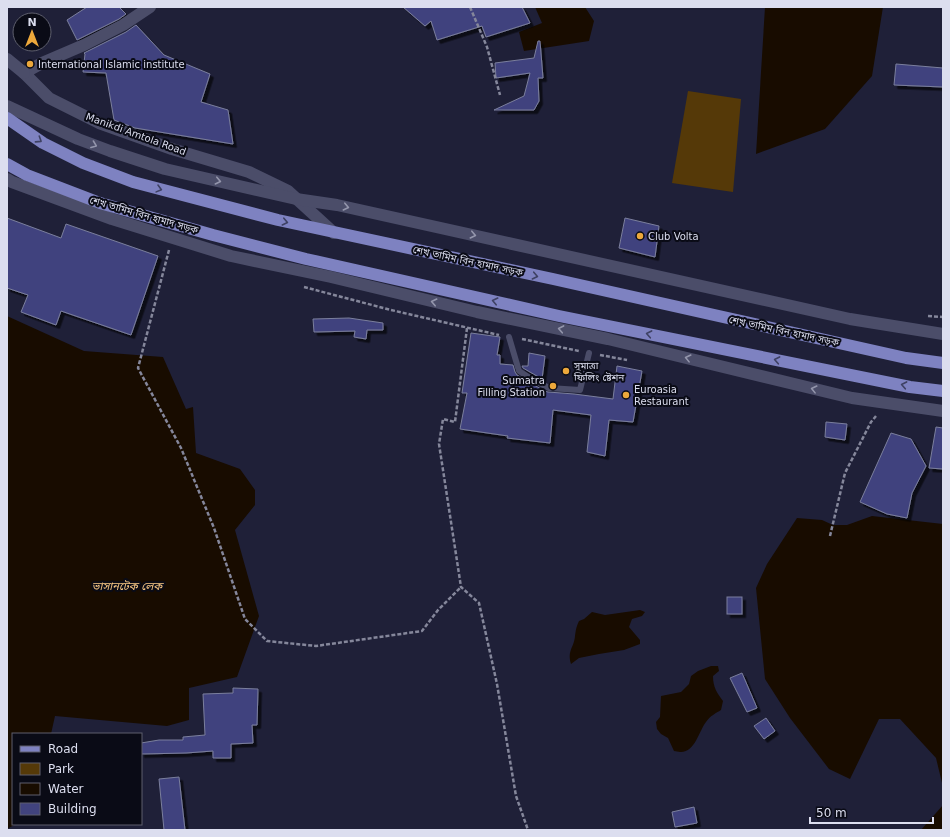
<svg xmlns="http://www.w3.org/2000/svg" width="950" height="837" font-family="'DejaVu Sans','Noto Sans Bengali',sans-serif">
<defs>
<filter id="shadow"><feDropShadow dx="3.5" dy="3.5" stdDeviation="0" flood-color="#0009"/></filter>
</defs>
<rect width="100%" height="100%" fill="#1f2038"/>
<path fill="#553908" d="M 688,91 L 741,99 L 733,192 L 672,183 Z"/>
<g fill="#180c00">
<path d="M 535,7 L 585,7 L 594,21 L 589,41 L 524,51 L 519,32 L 542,23 Z"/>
<path d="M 765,7 L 883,7 L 872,76 L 825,129 L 756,154 Z"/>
<path d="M 7,316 L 84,351 L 163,357 L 186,409 L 193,407 L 196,453 L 240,469 L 255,490 L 255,505 L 235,530 L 259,616 L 237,677 L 189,688 L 189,720 L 167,726 L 55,716 L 51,734 L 13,734 L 13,824 L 16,824 L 7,829 Z"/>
<path d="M 872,516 L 943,524 L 943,787 L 936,758 L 900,719 L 879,719 L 850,779 L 829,769 L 790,718 L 765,679 L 756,588 L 767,564 L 797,518 L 822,520 L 833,525 L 847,525 Z"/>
<path d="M 640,610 L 645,612 L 642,616 L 632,619 L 629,627 L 640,640 L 640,644 L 624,650 L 599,654 L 579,658 L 571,664 C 567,650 574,648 575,636 C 576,629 576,628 579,621 L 584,619 L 592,612 L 605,615 Z"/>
<path d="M 711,666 L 718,666 L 719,671 L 713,676 C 713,687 717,693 723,701 L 721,710 C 716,713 710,716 706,722 C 699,731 695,753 680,752 C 678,752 676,751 674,751 L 668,738 L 661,734 L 657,729 L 656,722 L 660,717 L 661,696 L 681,692 L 689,684 L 691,676 L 698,671 Z"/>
<path d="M 943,805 L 943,830 L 921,830 Z"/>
</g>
<g fill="#41437e" stroke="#7b7f9d" filter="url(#shadow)">
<path d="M 87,7 L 119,7 L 126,14 L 119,19 L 77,40 L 67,20 Z"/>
<path d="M 403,7 L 522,7 L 530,23 L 486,37 L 482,26 L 437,40 L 431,21 L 425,26 Z"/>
<path d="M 136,25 L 164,55 L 210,74 L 201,102 L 228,110 L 233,144 L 135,128 L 114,120 L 106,73 L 83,72 L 85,54 L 84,53 L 126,32 Z"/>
<path d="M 538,41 L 540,41 L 543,78 L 538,78 L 539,101 L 534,110 L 494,110 L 524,96 L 530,73 L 496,78 L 495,63 L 534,58 Z"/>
<path d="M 896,64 L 943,68 L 943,87 L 894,85 Z"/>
<path d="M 7,218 L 61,238 L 66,224 L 158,256 L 131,335 L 61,311 L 56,325 L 21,312 L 28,295 L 7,288 Z"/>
<path d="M 625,218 L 659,226 L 655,257 L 619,248 Z"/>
<path d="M 349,318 L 383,323 L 383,330 L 367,330 L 366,339 L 354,337 L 355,331 L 314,332 L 313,319 Z"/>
<path d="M 471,333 L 500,337 L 497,355 L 500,355 L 500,364 L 513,365 L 515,372 L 517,375 L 541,389 L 540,390 L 548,392 L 574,394 L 613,399 L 617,366 L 642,371 L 633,422 L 609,420 L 605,456 L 587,452 L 591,415 L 553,410 L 550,443 L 507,438 L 508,436 L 460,429 L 467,393 L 462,393 Z"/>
<path d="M 529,353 L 545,356 L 542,379 L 523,368 L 522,366 L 528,366 Z"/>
<path d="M 826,422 L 847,424 L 845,440 L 825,437 Z"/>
<path d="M 936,427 L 943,428 L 943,469 L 929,468 Z"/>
<path d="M 891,433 L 911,439 L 926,466 L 912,493 L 907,518 L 887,514 L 860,502 Z"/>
<rect x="727" y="597" width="15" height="17"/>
<path d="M 742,673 L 757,708 L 747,712 L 730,678 Z"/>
<path d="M 233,688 L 258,689 L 257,725 L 252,725 L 253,743 L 231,744 L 231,758 L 213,758 L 213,751 L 186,753 L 141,754 L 141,743 L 159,740 L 183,740 L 183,737 L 205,735 L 203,694 L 233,693 Z"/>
<path d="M 766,718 L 775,731 L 764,739 L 754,726 Z"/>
<path d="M 179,777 L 185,830 L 164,830 L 159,779 Z"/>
<path d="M 694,807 L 697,823 L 675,827 L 672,812 Z"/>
</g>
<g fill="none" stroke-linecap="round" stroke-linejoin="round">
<g stroke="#85879b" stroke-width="2.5" stroke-dasharray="4 2" stroke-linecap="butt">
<path d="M 470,7 L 487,47 L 500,95"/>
<path d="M 169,250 L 138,368 L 181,448 L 214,528 L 245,619 L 267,641 L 316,646 L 422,631 L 438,610 L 461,587"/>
<path d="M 304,287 L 391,310 L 499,335"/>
<path d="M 928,316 L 943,317"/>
<path d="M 467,328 L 455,422 L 443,419 L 439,444 L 461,587 L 479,603 L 497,684 L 516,796 L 528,830"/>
<path d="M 522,339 L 579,351"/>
<path d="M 600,355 L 627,360"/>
<path d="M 830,536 L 845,473 L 871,422 L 876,416"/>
</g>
<path stroke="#4b4d69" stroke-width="6" d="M 509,337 L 519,371 L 530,378 L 549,388 L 580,390 L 589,353"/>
<g stroke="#4b4d69" stroke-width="12">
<path d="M 150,7 L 123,25 L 84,45 L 42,63 L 24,73 L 49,98 L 99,123 L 172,149 L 249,172 L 288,191 L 334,233"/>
<path d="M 7,59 L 24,73"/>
</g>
<g stroke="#4b4d69" stroke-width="12">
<path d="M 7,106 L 78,139 L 110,151 L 165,169 L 296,199 L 337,205 L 850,319 L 943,334"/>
<path d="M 7,179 L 12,182 L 112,219 L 231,256 L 331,277 L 477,312 L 608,339 L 852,398 L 943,411"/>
</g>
<g stroke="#7e82c1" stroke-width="12">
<path d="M 7,118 L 43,143 L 83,163 L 133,182 L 278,220 L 553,279 L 906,358 L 943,363"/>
<path d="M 7,164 L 27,175 L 100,203 L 213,235 L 306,259 L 559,316 L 910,387 L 943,391"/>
</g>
</g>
<defs><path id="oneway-chevron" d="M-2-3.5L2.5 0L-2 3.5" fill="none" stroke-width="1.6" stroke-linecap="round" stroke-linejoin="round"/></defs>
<g stroke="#3e4163">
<use href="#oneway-chevron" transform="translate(39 140) rotate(33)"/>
<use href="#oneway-chevron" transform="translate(159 189) rotate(15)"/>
<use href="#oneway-chevron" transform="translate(285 222) rotate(13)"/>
<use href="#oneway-chevron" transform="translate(535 276) rotate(12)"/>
<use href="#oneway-chevron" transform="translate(495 301) rotate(-167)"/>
<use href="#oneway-chevron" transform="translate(649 334) rotate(-169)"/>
<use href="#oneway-chevron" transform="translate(777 360) rotate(-169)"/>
<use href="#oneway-chevron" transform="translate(904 385) rotate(-169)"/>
</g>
<g stroke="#9496ac">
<use href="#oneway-chevron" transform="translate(94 145) rotate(21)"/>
<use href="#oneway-chevron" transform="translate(218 181) rotate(13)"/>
<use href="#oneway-chevron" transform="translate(346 207) rotate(13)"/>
<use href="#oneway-chevron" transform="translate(473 235) rotate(13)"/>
<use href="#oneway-chevron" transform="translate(434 302) rotate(-167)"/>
<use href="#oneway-chevron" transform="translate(561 329) rotate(-169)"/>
<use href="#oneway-chevron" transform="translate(688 358) rotate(-166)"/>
<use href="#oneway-chevron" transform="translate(814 389) rotate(-166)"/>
</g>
<g fill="#eda83b" stroke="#0a0b16" stroke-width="1.5">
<circle cx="30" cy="64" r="4"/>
<circle cx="640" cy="236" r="4"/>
<circle cx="566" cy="371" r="4"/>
<circle cx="553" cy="386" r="4"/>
<circle cx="626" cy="395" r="4"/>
</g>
<g text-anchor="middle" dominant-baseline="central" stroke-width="4" stroke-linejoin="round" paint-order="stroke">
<g font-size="10" fill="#dcdeef" stroke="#0a0b16" text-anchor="start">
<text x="38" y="64">International Islamic institute</text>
<text x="648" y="236">Club Volta</text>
<text x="574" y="365">সুমাত্রা<tspan x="574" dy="12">ফিলিং ষ্টেশন</tspan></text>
<text x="545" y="380" text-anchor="end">Sumatra<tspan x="545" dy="12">Filling Station</tspan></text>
<text x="634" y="389">Euroasia<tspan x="634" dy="12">Restaurant</tspan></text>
</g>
<g font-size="10" fill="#dcdeef" stroke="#0a0b16">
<text transform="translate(136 134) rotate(20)">Manikdi Amtola Road</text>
<text transform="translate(144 215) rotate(16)">শেখ তামিম বিন হামাদ সড়ক</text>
<text transform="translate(468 261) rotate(12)">শেখ তামিম বিন হামাদ সড়ক</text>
<text transform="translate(784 331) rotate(12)">শেখ তামিম বিন হামাদ সড়ক</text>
</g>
<g font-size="11" font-style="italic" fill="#fac985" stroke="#0a0b16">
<text x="127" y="586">ভাসানটেক লেক</text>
</g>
</g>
<rect width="950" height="837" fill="none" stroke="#dcdeef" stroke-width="16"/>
<rect x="12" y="733" width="130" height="92" fill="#0a0b16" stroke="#5e5f6d"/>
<rect x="20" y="746" width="20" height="6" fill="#7e82c1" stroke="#5e5f6d"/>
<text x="48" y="753" font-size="12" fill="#dcdeef">Road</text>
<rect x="20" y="763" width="20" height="12" fill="#553908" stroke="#5e5f6d"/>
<text x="48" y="773" font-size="12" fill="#dcdeef">Park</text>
<rect x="20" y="783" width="20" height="12" fill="#180c00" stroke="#5e5f6d"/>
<text x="48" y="793" font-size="12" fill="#dcdeef">Water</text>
<rect x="20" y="803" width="20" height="12" fill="#41437e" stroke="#5e5f6d"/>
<text x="48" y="813" font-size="12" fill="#dcdeef">Building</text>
<g transform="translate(32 32)"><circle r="19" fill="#0a0b16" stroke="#5e5f6d"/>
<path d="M0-3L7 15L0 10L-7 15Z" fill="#eda83b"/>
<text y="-6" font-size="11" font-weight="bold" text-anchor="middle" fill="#dcdeef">N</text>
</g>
<path d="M810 817v6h123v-6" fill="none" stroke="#dcdeef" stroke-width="2"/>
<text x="816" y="817" font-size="12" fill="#dcdeef" stroke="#0a0b16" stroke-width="3" paint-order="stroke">50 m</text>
</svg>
